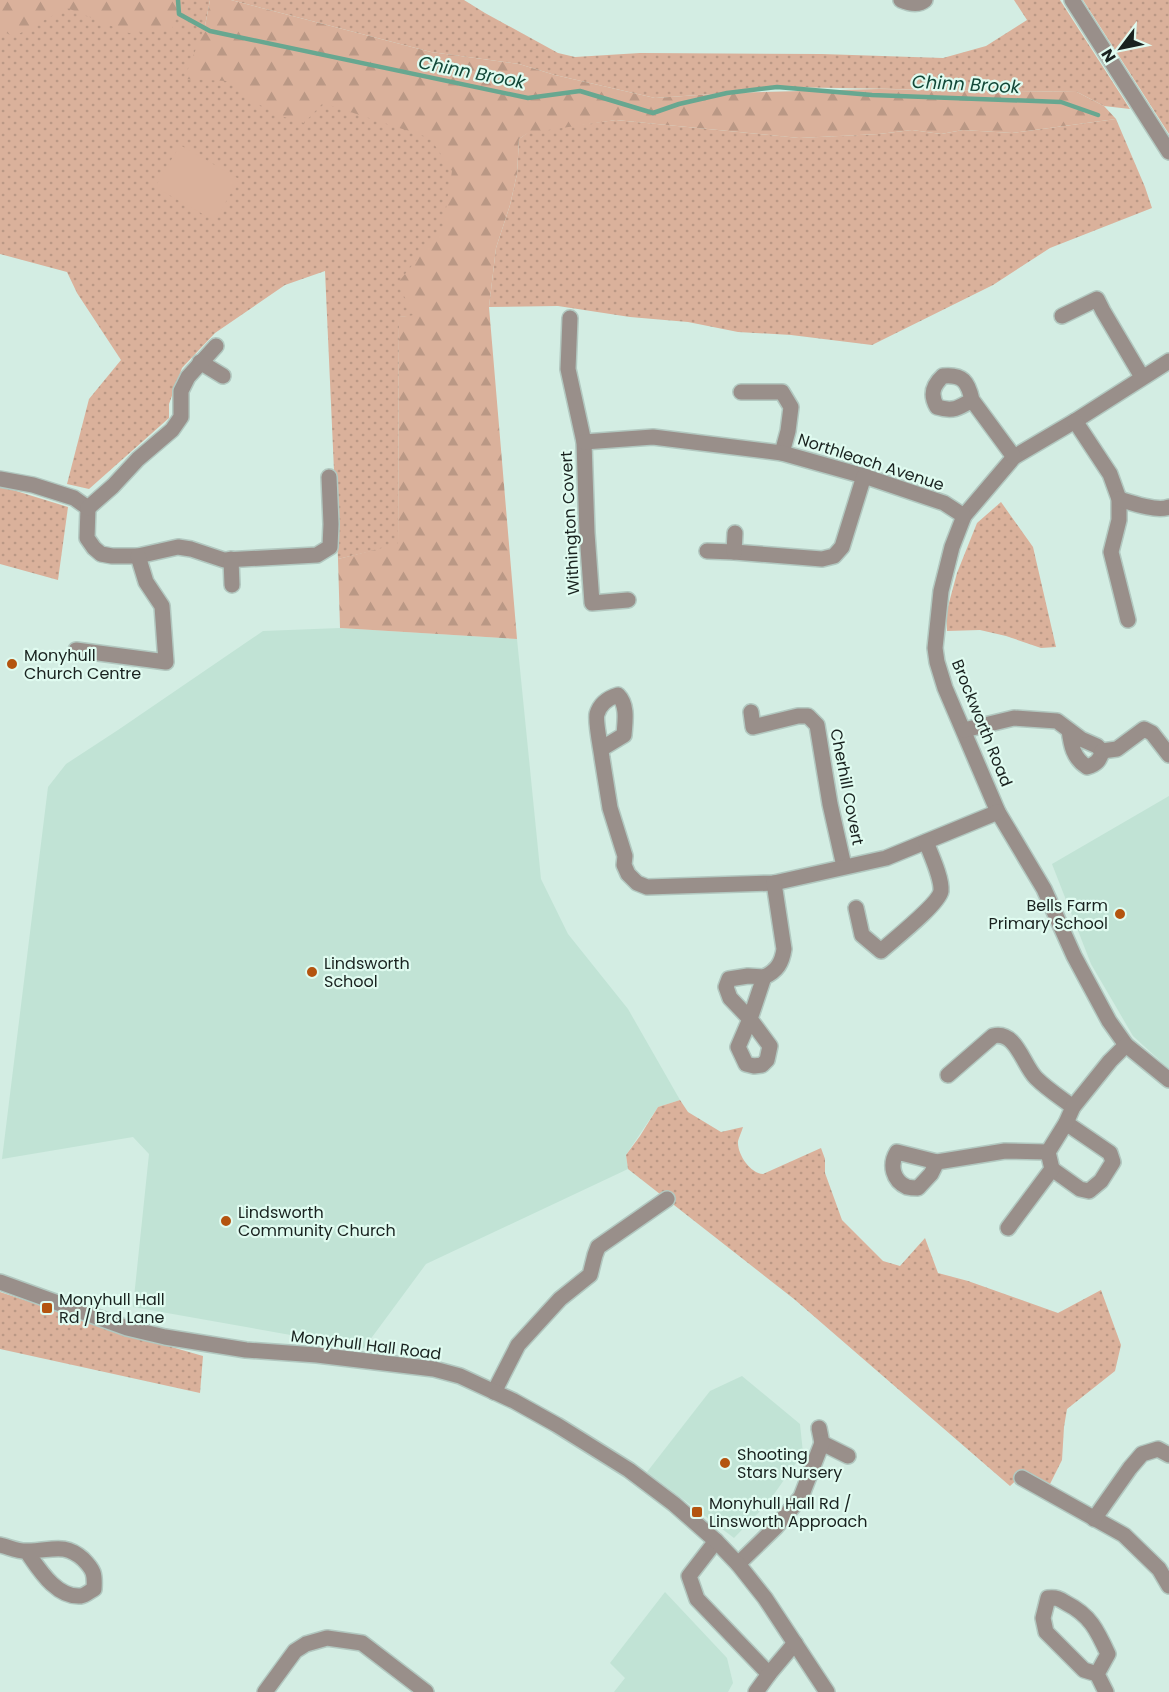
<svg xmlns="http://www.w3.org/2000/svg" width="1169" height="1692" font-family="Poppins,sans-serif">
<defs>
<pattern id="grass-dots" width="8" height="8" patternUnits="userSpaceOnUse" patternTransform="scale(1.5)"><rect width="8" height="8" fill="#dab19b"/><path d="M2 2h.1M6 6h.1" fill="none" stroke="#ba9885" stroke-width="1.8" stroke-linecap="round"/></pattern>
<pattern id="forest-firs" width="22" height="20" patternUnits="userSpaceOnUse" patternTransform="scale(1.5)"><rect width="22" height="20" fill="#dab19b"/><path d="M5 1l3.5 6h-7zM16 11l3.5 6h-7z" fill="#ba9885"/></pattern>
</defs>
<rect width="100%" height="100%" fill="#d3ede3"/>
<g fill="#c1e3d5">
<path d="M 340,628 L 517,639 L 541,879 L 568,934 L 628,1009 L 680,1100 L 658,1107 L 626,1155 L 628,1169 L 426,1264 L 364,1348 L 133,1307 L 149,1154 L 133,1137 L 2,1159 L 48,787 L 66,764 L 118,730 L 263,631 Z"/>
<path d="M 1169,796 L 1169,1069 L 1133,1036 L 1091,964 L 1052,864 Z"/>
<path d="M 742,1376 L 800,1424 L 803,1453 L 767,1504 L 734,1538 L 647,1472 L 710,1391 Z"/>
<path d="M 665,1592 L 727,1658 L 733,1683 L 728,1692 L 614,1692 L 625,1678 L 610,1663 Z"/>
</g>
<g fill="url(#grass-dots)">
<path d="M 0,0 L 210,0 L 205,26 L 494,131 L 415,316 L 399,317 L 398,545 L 338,559 L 325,271 L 285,285 L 215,333 L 182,368 L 169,404 L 169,418 L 89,489 L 67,484 L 89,399 L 121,360 L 77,293 L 67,272 L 0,254 Z"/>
<path d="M 231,0 L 464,0 L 485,13 L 558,53 L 575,57 L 640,53 L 822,54 L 943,58 L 986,46 L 1027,20 L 1014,0 L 1060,0 L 1130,109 L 1104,106 L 1077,92 L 777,87 L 727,93 L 655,98 L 555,75 L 519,64 L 431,52 Z"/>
<path d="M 1083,0 L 1169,0 L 1169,134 Z"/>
<path d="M 1116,119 L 1145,187 L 1152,208 L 1050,248 L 993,285 L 872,345 L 791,335 L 738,332 L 688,322 L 630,317 L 558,306 L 489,307 L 496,248 L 510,205 L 517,174 L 519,139 L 530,131 L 616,120 L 799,138 L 879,134 L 912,130 L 941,134 L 963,130 L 1012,133 Z"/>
<path d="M 0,486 L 68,507 L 58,580 L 0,564 Z"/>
<path d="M 1001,502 L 1033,547 L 1056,647 L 1041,648 L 1006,636 L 980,630 L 947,631 L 946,614 L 957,573 L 977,523 Z"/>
<path d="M 680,1100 L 688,1112 L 721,1132 L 743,1127 C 742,1131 739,1137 738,1141 C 737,1154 750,1173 763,1174 L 821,1148 L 825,1159 L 825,1173 L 842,1220 L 883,1261 L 900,1266 L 925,1238 L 938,1273 L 968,1281 L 1058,1313 L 1101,1290 L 1121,1345 L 1115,1371 L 1067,1409 L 1064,1427 L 1062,1460 L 1049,1486 L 1023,1474 L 1010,1486 L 794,1299 L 628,1169 L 626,1155 L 640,1136 L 658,1107 Z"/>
<path d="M 0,1292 L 154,1342 L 203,1356 L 200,1393 L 0,1349 Z"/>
</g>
<g fill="url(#forest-firs)">
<path d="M 0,0 L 179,0 L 172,30 L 129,33 L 67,8 L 15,36 L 0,31 Z"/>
<path d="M 210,0 L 231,0 L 431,52 L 519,64 L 555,75 L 655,98 L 727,93 L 879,89 L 1077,92 L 1104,106 L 1116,119 L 1012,133 L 963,130 L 941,134 L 912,130 L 879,134 L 799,138 L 616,120 L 528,133 L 519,139 L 517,174 L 510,205 L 496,248 L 489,307 L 517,639 L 340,628 L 338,559 L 398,544 L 399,317 L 415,315 L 397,284 L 443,227 L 452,171 L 430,138 L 323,103 L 304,123 L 281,116 L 258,104 L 227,81 L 184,79 L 205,26 Z"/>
</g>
<path fill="#dab19b" d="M 180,145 L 239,179 L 215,221 L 155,187 Z"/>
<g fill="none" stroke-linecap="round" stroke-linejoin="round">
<path stroke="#67a790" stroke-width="4.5" d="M 178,0 L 179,14 L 210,31 L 528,98 L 580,91 L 653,113 L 679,104 L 727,93 L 777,87 L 872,95 L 1061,102 L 1098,115"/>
<defs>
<g id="minor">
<path d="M 901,0 C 908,3 918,6 925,0"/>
<path d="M 1062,316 L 1097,299 L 1103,311 L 1142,377"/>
<path d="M 570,318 L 568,369 L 584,442 L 587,533 L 592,603 L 628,600"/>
<path d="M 1169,361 L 1075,421 L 1014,457 L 964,516 L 952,547 L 941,591 L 935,648 L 937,662 L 945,688 L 998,812 L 1044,889 L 1074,956 L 1109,1021 L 1126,1045 L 1169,1080"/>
<path d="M 200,362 L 223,376"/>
<path d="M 741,392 L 782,392 L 791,407 L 788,431 L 782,453"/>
<path d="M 972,400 C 959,408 953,412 937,407 C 930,395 932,386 943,376 C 963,374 968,382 972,400 L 1014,457"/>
<path d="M 1075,421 L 1110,474 L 1119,499 L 1119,520 L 1111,552 L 1128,620"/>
<path d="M 584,442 L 653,437 L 782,453 L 864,476 L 944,503 L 964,516"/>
<path d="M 0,479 L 33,485 L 74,498 L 88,508"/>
<path d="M 1119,499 C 1132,503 1157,512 1169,507"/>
<path d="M 88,508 L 87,538 L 94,548 L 101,554 L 112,556 L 138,556 L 178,547 L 191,549 L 224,560 L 317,555 L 330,547 L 331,524 L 329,477"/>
<path d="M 88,508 L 113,486 L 138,459 L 172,430 L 181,417 L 181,391 L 188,377 L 216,346"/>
<path d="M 707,551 L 734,552 L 822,559 L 834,556 L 842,547 L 864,476"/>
<path d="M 734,552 L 735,533"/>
<path d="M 231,559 L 232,585"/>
<path d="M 76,650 L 166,662 L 162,606 L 146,582 L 138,556"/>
<path d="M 751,712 L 753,727 L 798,716 L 808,716 L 817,725 L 830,804 L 844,866"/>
<path d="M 964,730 L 1014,718 L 1057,721 L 1081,739 L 1097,746 L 1102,751 C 1100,761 1096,764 1087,767 C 1073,758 1071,745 1069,730"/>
<path d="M 601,749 L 624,735 C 625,722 628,705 618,695 C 608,698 600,704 597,714 C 595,721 601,749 602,758 L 610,808 L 625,856 L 624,865 L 628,874 L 637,883 L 647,887 L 774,883 L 886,858 L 998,812"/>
<path d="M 1102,751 L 1117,749 L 1144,729 L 1152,733 L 1169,755"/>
<path d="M 856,908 L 862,935 L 881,951 C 892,941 939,904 941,891 C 942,878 931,855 926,842"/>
<path d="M 764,977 L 748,976 L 729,979 L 726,987 L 730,998 L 750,1019 L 770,1046 L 767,1060 L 762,1065 L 754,1066 L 746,1064 L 738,1047 L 750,1019 L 764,977 C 777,971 782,963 784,949 L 774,883"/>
<path d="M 948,1075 L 993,1036 C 1016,1030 1023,1065 1036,1078 C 1047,1089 1061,1098 1073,1107"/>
<path d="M 937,1162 L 897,1152 C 889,1165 893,1181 907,1187 C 911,1188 914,1188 918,1188 L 931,1174 L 937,1162 L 1005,1151 L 1048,1152"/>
<path d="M 1052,1169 L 1080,1189 L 1089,1191 L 1101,1181 L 1113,1162 L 1110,1153 L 1066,1123"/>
<path d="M 1008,1228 L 1052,1169 L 1048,1152 L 1066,1123 L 1073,1107 L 1110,1061 L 1126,1045"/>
<path d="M 494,1392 L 518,1345 L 560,1299 L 590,1275 L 595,1255 L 598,1247 L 667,1199"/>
<path d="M 819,1428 L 822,1443 L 848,1456"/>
<path d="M 1022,1478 L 1124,1535 L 1159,1569 L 1169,1586"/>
<path d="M 1094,1519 L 1130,1468 L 1142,1454 L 1158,1449 L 1169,1455"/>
<path d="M 716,1541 L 689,1576 L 697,1599 L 769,1674"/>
<path d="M 0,1545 C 9,1547 19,1552 28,1551 C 51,1551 64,1542 83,1559 C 94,1570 95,1574 94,1589 C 90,1591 86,1595 81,1596 C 56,1598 39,1569 27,1552"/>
<path d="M 738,1564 L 776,1527 L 801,1497 L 822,1443"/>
<path d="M 1097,1674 L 1108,1654 C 1097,1630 1090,1615 1066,1603 C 1060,1599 1056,1597 1048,1598 L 1043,1618 L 1046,1632 L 1084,1670 L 1097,1674 L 1106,1692"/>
<path d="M 265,1692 L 295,1651 L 306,1644 L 327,1638 L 362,1643 L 426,1692"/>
<path d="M 756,1692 L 769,1674 L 795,1643"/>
</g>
<g id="tertiary">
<path d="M 1072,0 L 1169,152"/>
<path d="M 0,1282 L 127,1328 L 165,1337 L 246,1350 L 317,1355 L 434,1369 L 460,1376 L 514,1401 L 557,1425 L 629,1470 L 674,1504 L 716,1541 L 738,1564 L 765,1598 L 827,1692"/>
</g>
</defs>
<use href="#minor" stroke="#b2c8c0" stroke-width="18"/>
<use href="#tertiary" stroke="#b2c8c0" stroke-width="18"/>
<use href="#minor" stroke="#998f8a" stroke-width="15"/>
<use href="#tertiary" stroke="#998f8a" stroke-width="15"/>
</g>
<g fill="#b4540f" stroke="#e0fbf0" stroke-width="2">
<circle cx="12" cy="664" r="6"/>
<circle cx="1120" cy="914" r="6"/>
<circle cx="312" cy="972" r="6"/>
<circle cx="226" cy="1221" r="6"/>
<rect x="41" y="1302" width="12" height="12" rx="3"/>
<circle cx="725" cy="1463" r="6"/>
<rect x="691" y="1506" width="12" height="12" rx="3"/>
</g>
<g text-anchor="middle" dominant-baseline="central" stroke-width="4.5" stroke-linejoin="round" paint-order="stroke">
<g font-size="16" fill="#19221f" stroke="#e0fbf0">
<text transform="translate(871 462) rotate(18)">Northleach Avenue</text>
<text transform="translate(570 523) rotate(-93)">Withington Covert</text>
<text transform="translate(982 723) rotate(68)">Brockworth Road</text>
<text transform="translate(847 787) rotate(79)">Cherhill Covert</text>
<text transform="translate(366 1345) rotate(7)">Monyhull Hall Road</text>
</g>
<g font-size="16" fill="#19221f" stroke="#e0fbf0" text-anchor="start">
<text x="24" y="655">Monyhull<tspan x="24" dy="18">Church Centre</tspan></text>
<text x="1108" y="905" text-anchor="end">Bells Farm<tspan x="1108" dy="18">Primary School</tspan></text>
<text x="324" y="963">Lindsworth<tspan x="324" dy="18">School</tspan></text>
<text x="238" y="1212">Lindsworth<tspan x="238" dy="18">Community Church</tspan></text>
<text x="59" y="1299">Monyhull Hall<tspan x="59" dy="18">Rd / Brd Lane</tspan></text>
<text x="737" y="1454">Shooting<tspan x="737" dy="18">Stars Nursery</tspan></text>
<text x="709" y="1503">Monyhull Hall Rd /<tspan x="709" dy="18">Linsworth Approach</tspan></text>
</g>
<g font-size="18" font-style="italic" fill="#124838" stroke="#e0fbf0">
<text transform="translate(472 72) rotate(11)">Chinn Brook</text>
<text transform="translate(966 84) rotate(3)">Chinn Brook</text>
</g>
</g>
<g transform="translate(1121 48) rotate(238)" stroke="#e0fbf0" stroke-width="4.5" paint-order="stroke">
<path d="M0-4.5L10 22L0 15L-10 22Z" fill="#19221f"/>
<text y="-9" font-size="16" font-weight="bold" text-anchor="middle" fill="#19221f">N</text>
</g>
</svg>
